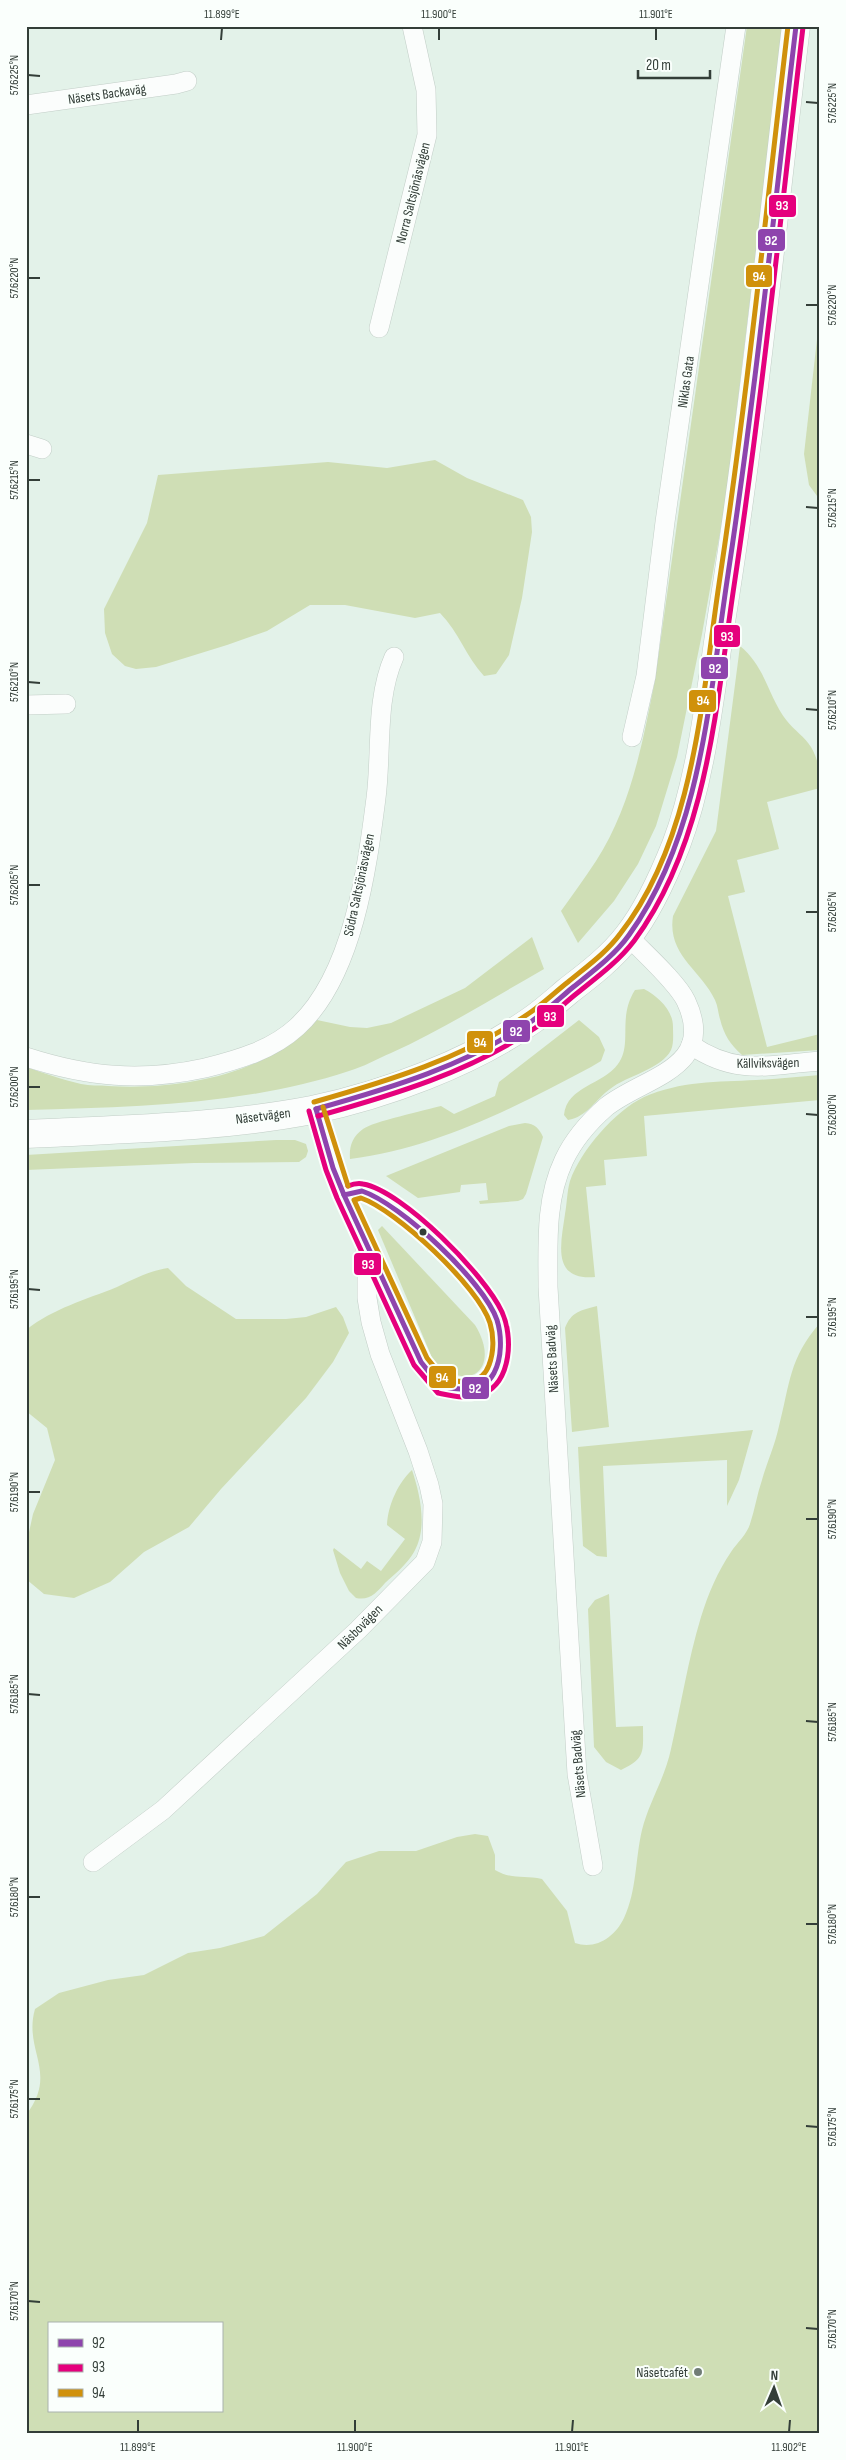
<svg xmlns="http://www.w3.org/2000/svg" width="846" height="2460" font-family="'Sofia Sans Condensed',sans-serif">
<rect width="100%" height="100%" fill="#e3f2e9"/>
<g fill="#cfdeb5" fill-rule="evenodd">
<path d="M 747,26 L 783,26 L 726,499 L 702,634 L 677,757 L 656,826 L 638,864 L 614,901 L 578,943 L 561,911 C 573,894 585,878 596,861 C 631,807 643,741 655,680 Z"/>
<path d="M 820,313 L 820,500 L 809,485 L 804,454 Z"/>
<path d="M 435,460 L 467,478 L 523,500 L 531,517 L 532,532 L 522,598 L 509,655 L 496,674 L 484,676 C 466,657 459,632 440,613 L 415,618 L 345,605 L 310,605 L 267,631 L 227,645 L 156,667 L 136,669 L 125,666 L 112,654 L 105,633 L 104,609 L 147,523 L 158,475 L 328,462 L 387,468 Z"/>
<path d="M 740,646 C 766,667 768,697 787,721 C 794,730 805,737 811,747 C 819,761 820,773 820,788 L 767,802 L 779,849 L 737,860 L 745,892 L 728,896 L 767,1047 L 820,1034 L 820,1050 L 742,1055 C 730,1044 724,1035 720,1019 C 718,1013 718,1006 715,1000 C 700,969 667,955 673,916 L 716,831 Z"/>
<path d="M 532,937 L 544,969 C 493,998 444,1029 391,1053 C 377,1059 363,1067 349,1071 C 246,1105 134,1107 26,1110 L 26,1067 C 44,1073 63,1080 81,1084 C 90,1086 99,1085 108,1086 C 161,1089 220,1082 268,1057 C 287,1047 302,1034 317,1020 L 350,1027 L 367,1028 L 391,1023 L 465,988 Z"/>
<path d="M 644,989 C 657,996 673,1009 673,1027 C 673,1033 674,1044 671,1050 C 662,1069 626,1076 610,1089 C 596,1099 587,1117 568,1120 L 564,1115 C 567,1086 603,1085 618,1064 C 633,1044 617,1018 635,990 Z"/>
<path d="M 579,1020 L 599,1037 L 605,1050 L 601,1061 L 591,1067 C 516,1107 436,1148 350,1159 C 349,1147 352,1137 363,1129 C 372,1122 426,1110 441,1106 L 454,1114 L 495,1096 L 499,1082 Z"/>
<path d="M 820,1075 L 820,1100 L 644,1116 L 647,1156 L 604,1160 L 606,1185 L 586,1187 L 595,1277 C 551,1281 561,1243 565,1214 C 567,1204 567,1191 570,1181 C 581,1150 615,1111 644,1097 C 680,1081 718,1082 756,1080 C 777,1079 798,1077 820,1075 Z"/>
<path d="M 525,1123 C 535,1124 539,1128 543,1137 L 526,1194 L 523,1199 L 518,1201 L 480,1204 L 479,1201 L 488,1200 L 486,1183 L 461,1185 L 460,1192 L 418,1198 L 386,1176 L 509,1126 Z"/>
<path d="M 276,1140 L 295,1140 L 306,1144 L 308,1151 L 306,1157 L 299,1162 L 194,1163 L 26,1170 L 26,1155 Z"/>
<path d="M 382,1226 L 475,1325 C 502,1369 468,1395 433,1360 L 378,1230 Z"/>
<path d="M 168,1268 L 186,1286 L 236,1319 L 286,1319 L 306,1317 L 336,1307 L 343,1317 L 349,1333 L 333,1362 L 306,1398 L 221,1489 L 189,1527 L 144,1552 L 110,1582 L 74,1598 L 44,1594 L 26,1579 L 26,1546 L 33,1514 L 55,1460 L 47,1428 L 26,1411 L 26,1330 C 54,1308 85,1300 117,1287 C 134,1279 149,1271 168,1268 Z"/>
<path d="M 597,1306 L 609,1427 L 572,1432 L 565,1328 C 571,1312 581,1310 597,1306 Z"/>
<path d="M 820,1323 L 820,2434 L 26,2434 L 26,2115 C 59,2072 23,2051 35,2009 L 59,1993 L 108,1980 L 144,1975 L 188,1953 L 220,1948 L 264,1936 L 317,1894 L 346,1862 L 379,1851 L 416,1851 L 457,1837 L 475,1834 L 488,1836 L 495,1855 L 495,1870 C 512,1880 524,1875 542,1879 L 567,1911 L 575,1943 C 596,1950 615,1937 624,1918 C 637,1890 635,1860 642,1830 C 649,1802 665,1778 671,1749 C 681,1705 688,1660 701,1617 C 708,1594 718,1571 731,1552 C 737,1543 747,1534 750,1524 C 755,1509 757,1494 762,1480 C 767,1462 775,1445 779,1426 C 790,1384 789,1358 820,1323 ZM 49,2324 L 221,2324 L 221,2411 L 49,2411 Z"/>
<path d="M 753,1430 L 739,1480 L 727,1506 L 727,1460 L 603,1466 L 607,1557 L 597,1556 L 583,1546 L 578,1447 Z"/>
<path d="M 412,1470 C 420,1494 428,1528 414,1552 C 407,1564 395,1574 385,1583 C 377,1592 370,1601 356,1598 L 349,1591 L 340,1573 L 333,1550 L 334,1548 L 361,1569 L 367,1561 L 381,1571 L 405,1539 L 387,1525 C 388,1505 398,1483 412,1470 Z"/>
<path d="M 609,1594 L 616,1727 L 643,1726 C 643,1752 646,1758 621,1770 L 606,1762 L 594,1747 L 588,1609 L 595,1600 Z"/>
</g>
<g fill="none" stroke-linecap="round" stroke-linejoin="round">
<defs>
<g id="street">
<path d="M 26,105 L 176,84 L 187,81"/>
<path d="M 379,328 L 427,135 L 426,90 L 412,26"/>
<path d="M 26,444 L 42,449"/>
<path d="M 26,705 L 66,704"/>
<path d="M 632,737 L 646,676 L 665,522 L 736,26"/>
<path d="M 691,1045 C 736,1076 769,1065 820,1061"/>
<path d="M 26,1057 C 88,1077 141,1082 205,1068 C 238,1060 272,1050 297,1027 C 353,976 367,869 376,798 C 382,752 375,700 394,657"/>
<path d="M 93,1862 L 163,1810 L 358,1630 L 425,1562 L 432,1542 L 433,1504 L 429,1485 L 418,1451 L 380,1354 L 371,1322 L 367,1298 L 367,1262 L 365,1243 L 333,1168 L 316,1109"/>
<path d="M 593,1866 L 577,1774 L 548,1287 C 548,1244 545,1200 564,1160 C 573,1141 590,1121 606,1107 C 643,1077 718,1069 686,1001 C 677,982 644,953 628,936"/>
</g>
<path id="secondary" d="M 26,1134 C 121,1129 218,1128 312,1110 C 384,1095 471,1063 532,1020 C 545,1011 557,1000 569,990 C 590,974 612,957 628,936 C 648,911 664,875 676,845 C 704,771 711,682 724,603 C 754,412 773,218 796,26"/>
</defs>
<use href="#street" stroke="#c2cec7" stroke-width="20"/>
<use href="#secondary" stroke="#c2cec7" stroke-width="29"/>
<use href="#street" stroke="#fbfdfc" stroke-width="19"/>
<use href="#secondary" stroke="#fbfdfc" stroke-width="28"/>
<defs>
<g id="bus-1">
<path d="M 316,1109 C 391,1088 467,1065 532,1021 C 546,1011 559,999 572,988 C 592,972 614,956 629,935 C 701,834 709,701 727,581 C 755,397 774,211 796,26"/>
<path d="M 316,1109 L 333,1168 L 344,1195"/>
<path d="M 362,1191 C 401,1204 484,1282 497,1320 C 502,1336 502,1358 494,1373 C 483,1394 460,1390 440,1386 L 421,1362 L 344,1195 Z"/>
</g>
<g id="bus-2">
<path d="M 309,1111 L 326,1170 L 337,1198 L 414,1365 L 438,1393 C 453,1396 469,1400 483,1394 C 512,1381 513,1336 502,1312 C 485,1275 403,1191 363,1184 C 358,1183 353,1184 348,1186"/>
<path d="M 318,1116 C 393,1095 470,1072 535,1028 C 550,1018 562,1005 576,994 C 596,978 618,962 634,941 C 708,841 716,705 734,586 C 762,400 781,213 803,27"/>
</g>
<g id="bus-3">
<path d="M 314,1102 C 388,1081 464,1058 528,1014 C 542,1005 555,992 568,982 C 586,967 606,953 620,934 C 694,840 702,698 719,584 C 747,398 766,212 788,26"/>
<path d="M 323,1107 L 348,1186"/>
<path d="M 361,1198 C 396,1210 479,1287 490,1323 C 494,1336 494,1352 489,1365 C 482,1385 462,1383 444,1379 L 427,1358 L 354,1200 Z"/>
</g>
</defs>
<use href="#bus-1" stroke="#fafffc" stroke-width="9"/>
<use href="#bus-2" stroke="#fafffc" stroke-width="9"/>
<use href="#bus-3" stroke="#fafffc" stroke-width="9"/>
<use href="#bus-1" stroke="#8e44ad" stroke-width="5"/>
<use href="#bus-2" stroke="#e5007d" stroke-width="5"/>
<use href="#bus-3" stroke="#d0910b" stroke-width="5"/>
</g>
<path fill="none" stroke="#333e38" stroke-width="2" d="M 221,40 L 222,28M 439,40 L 439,28M 656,40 L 656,28M 28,75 L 40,76M 806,102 L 818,103M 28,278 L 40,278M 806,305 L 818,305M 28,480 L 40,480M 806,507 L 818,508M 28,682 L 40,683M 806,709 L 818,710M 28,885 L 40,885M 806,912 L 818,912M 28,1087 L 40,1087M 806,1114 L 818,1115M 28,1289 L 40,1290M 806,1317 L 818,1317M 28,1492 L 40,1492M 806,1519 L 818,1519M 28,1694 L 40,1695M 806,1721 L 818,1722M 28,1897 L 40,1897M 806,1924 L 818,1924M 28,2099 L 40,2099M 806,2126 L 818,2127M 28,2301 L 40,2302M 806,2328 L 818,2329M 138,2432 L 138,2420M 355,2432 L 355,2420M 572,2432 L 573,2420M 789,2432 L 790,2420"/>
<circle fill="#333e38" stroke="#fafffc" stroke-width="2" cx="423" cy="1232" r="4.5"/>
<circle fill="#717d76" stroke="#fafffc" stroke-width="2" cx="698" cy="2372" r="5"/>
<g text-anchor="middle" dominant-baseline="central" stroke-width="4" stroke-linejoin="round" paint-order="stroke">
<g font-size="14" fill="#333e38" stroke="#fafffc">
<text transform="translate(107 94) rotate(-8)">Näsets Backaväg</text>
<text transform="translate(413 193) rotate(-76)">Norra Saltsjönäsvägen</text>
<text transform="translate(686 382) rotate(-82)">Niklas Gata</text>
<text transform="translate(359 885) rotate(-78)">Södra Saltsjönäsvägen</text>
<text transform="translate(768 1063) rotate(-1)">Källviksvägen</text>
<text transform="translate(263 1116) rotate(-7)">Näsetvägen</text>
<text transform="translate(552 1359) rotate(-93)">Näsets Badväg</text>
<text transform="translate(360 1627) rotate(-45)">Näsbovägen</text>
<text transform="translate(578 1764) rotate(-95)">Näsets Badväg</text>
</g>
<g font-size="14" fill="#333e38" stroke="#fafffc" text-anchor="end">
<text x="688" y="2372">Näsetcafét</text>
</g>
</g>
<g stroke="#fafffc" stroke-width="2">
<rect x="768" y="194" width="29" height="24" rx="5" fill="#e5007d"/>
<rect x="757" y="228" width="29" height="24" rx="5" fill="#8e44ad"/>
<rect x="745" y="264" width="28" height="24" rx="5" fill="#d0910b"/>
<rect x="713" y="624" width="28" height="24" rx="5" fill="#e5007d"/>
<rect x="700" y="656" width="29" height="24" rx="5" fill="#8e44ad"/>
<rect x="688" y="689" width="29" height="24" rx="5" fill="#d0910b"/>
<rect x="536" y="1004" width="29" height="24" rx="5" fill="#e5007d"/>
<rect x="502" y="1019" width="29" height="24" rx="5" fill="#8e44ad"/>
<rect x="466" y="1030" width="28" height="24" rx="5" fill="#d0910b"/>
<rect x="353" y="1252" width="29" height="24" rx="5" fill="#e5007d"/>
<rect x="428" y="1365" width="29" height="24" rx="5" fill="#d0910b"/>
<rect x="461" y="1376" width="29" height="24" rx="5" fill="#8e44ad"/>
</g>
<g font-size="14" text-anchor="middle" font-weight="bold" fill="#fff">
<text x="782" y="210">93</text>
<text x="771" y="245">92</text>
<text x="759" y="281">94</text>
<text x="727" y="641">93</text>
<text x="715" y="673">92</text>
<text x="703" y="705">94</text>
<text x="550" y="1021">93</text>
<text x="516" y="1036">92</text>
<text x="480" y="1047">94</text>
<text x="368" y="1269">93</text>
<text x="442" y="1382">94</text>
<text x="475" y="1393">92</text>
</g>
<rect width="846" height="2460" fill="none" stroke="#fafffc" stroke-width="55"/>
<rect x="48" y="2322" width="175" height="90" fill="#fafffc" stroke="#aab2ae"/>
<rect x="58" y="2339" width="25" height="8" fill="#8e44ad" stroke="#aab2ae"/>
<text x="92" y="2348" font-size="15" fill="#333e38">92</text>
<rect x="58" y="2364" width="25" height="8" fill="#e5007d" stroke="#aab2ae"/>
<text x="92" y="2372" font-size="15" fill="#333e38">93</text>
<rect x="58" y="2389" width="25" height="8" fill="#d0910b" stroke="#aab2ae"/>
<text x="92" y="2398" font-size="15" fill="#333e38">94</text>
<g transform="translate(774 2388) rotate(2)" stroke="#fafffc" stroke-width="4" paint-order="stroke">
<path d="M0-4L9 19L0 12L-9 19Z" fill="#333e38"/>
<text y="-8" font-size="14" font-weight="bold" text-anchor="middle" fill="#333e38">N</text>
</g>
<path d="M638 70v8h72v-8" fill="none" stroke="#333e38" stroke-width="2.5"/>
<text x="646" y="70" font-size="15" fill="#333e38" stroke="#fafffc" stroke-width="4" paint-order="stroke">20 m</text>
<rect x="28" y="28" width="790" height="2404" fill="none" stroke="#333e38" stroke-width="2"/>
<g font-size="12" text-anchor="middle" fill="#333e38">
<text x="222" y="18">11.899°E</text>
<text x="439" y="18">11.900°E</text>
<text x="656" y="18">11.901°E</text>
<text transform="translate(14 75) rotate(-90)" y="4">57.6225°N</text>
<text transform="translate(832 103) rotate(-90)" y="4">57.6225°N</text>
<text transform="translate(14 278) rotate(-90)" y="4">57.6220°N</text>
<text transform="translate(832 305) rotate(-90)" y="4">57.6220°N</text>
<text transform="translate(14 480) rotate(-90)" y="4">57.6215°N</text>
<text transform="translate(832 508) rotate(-90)" y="4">57.6215°N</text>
<text transform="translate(14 682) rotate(-90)" y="4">57.6210°N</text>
<text transform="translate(832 710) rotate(-90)" y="4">57.6210°N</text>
<text transform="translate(14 885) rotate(-90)" y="4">57.6205°N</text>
<text transform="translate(832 912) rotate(-90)" y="4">57.6205°N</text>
<text transform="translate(14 1087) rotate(-90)" y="4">57.6200°N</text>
<text transform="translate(832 1115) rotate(-90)" y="4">57.6200°N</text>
<text transform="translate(14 1289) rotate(-90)" y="4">57.6195°N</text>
<text transform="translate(832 1317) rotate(-90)" y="4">57.6195°N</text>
<text transform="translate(14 1492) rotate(-90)" y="4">57.6190°N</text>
<text transform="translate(832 1519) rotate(-90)" y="4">57.6190°N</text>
<text transform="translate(14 1694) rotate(-90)" y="4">57.6185°N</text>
<text transform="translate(832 1722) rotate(-90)" y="4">57.6185°N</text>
<text transform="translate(14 1897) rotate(-90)" y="4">57.6180°N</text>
<text transform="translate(832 1924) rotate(-90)" y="4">57.6180°N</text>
<text transform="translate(14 2099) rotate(-90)" y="4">57.6175°N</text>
<text transform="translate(832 2127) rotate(-90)" y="4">57.6175°N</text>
<text transform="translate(14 2301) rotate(-90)" y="4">57.6170°N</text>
<text transform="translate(832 2329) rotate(-90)" y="4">57.6170°N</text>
<text x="138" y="2451">11.899°E</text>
<text x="355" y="2451">11.900°E</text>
<text x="572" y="2451">11.901°E</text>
<text x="789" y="2451">11.902°E</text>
</g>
</svg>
